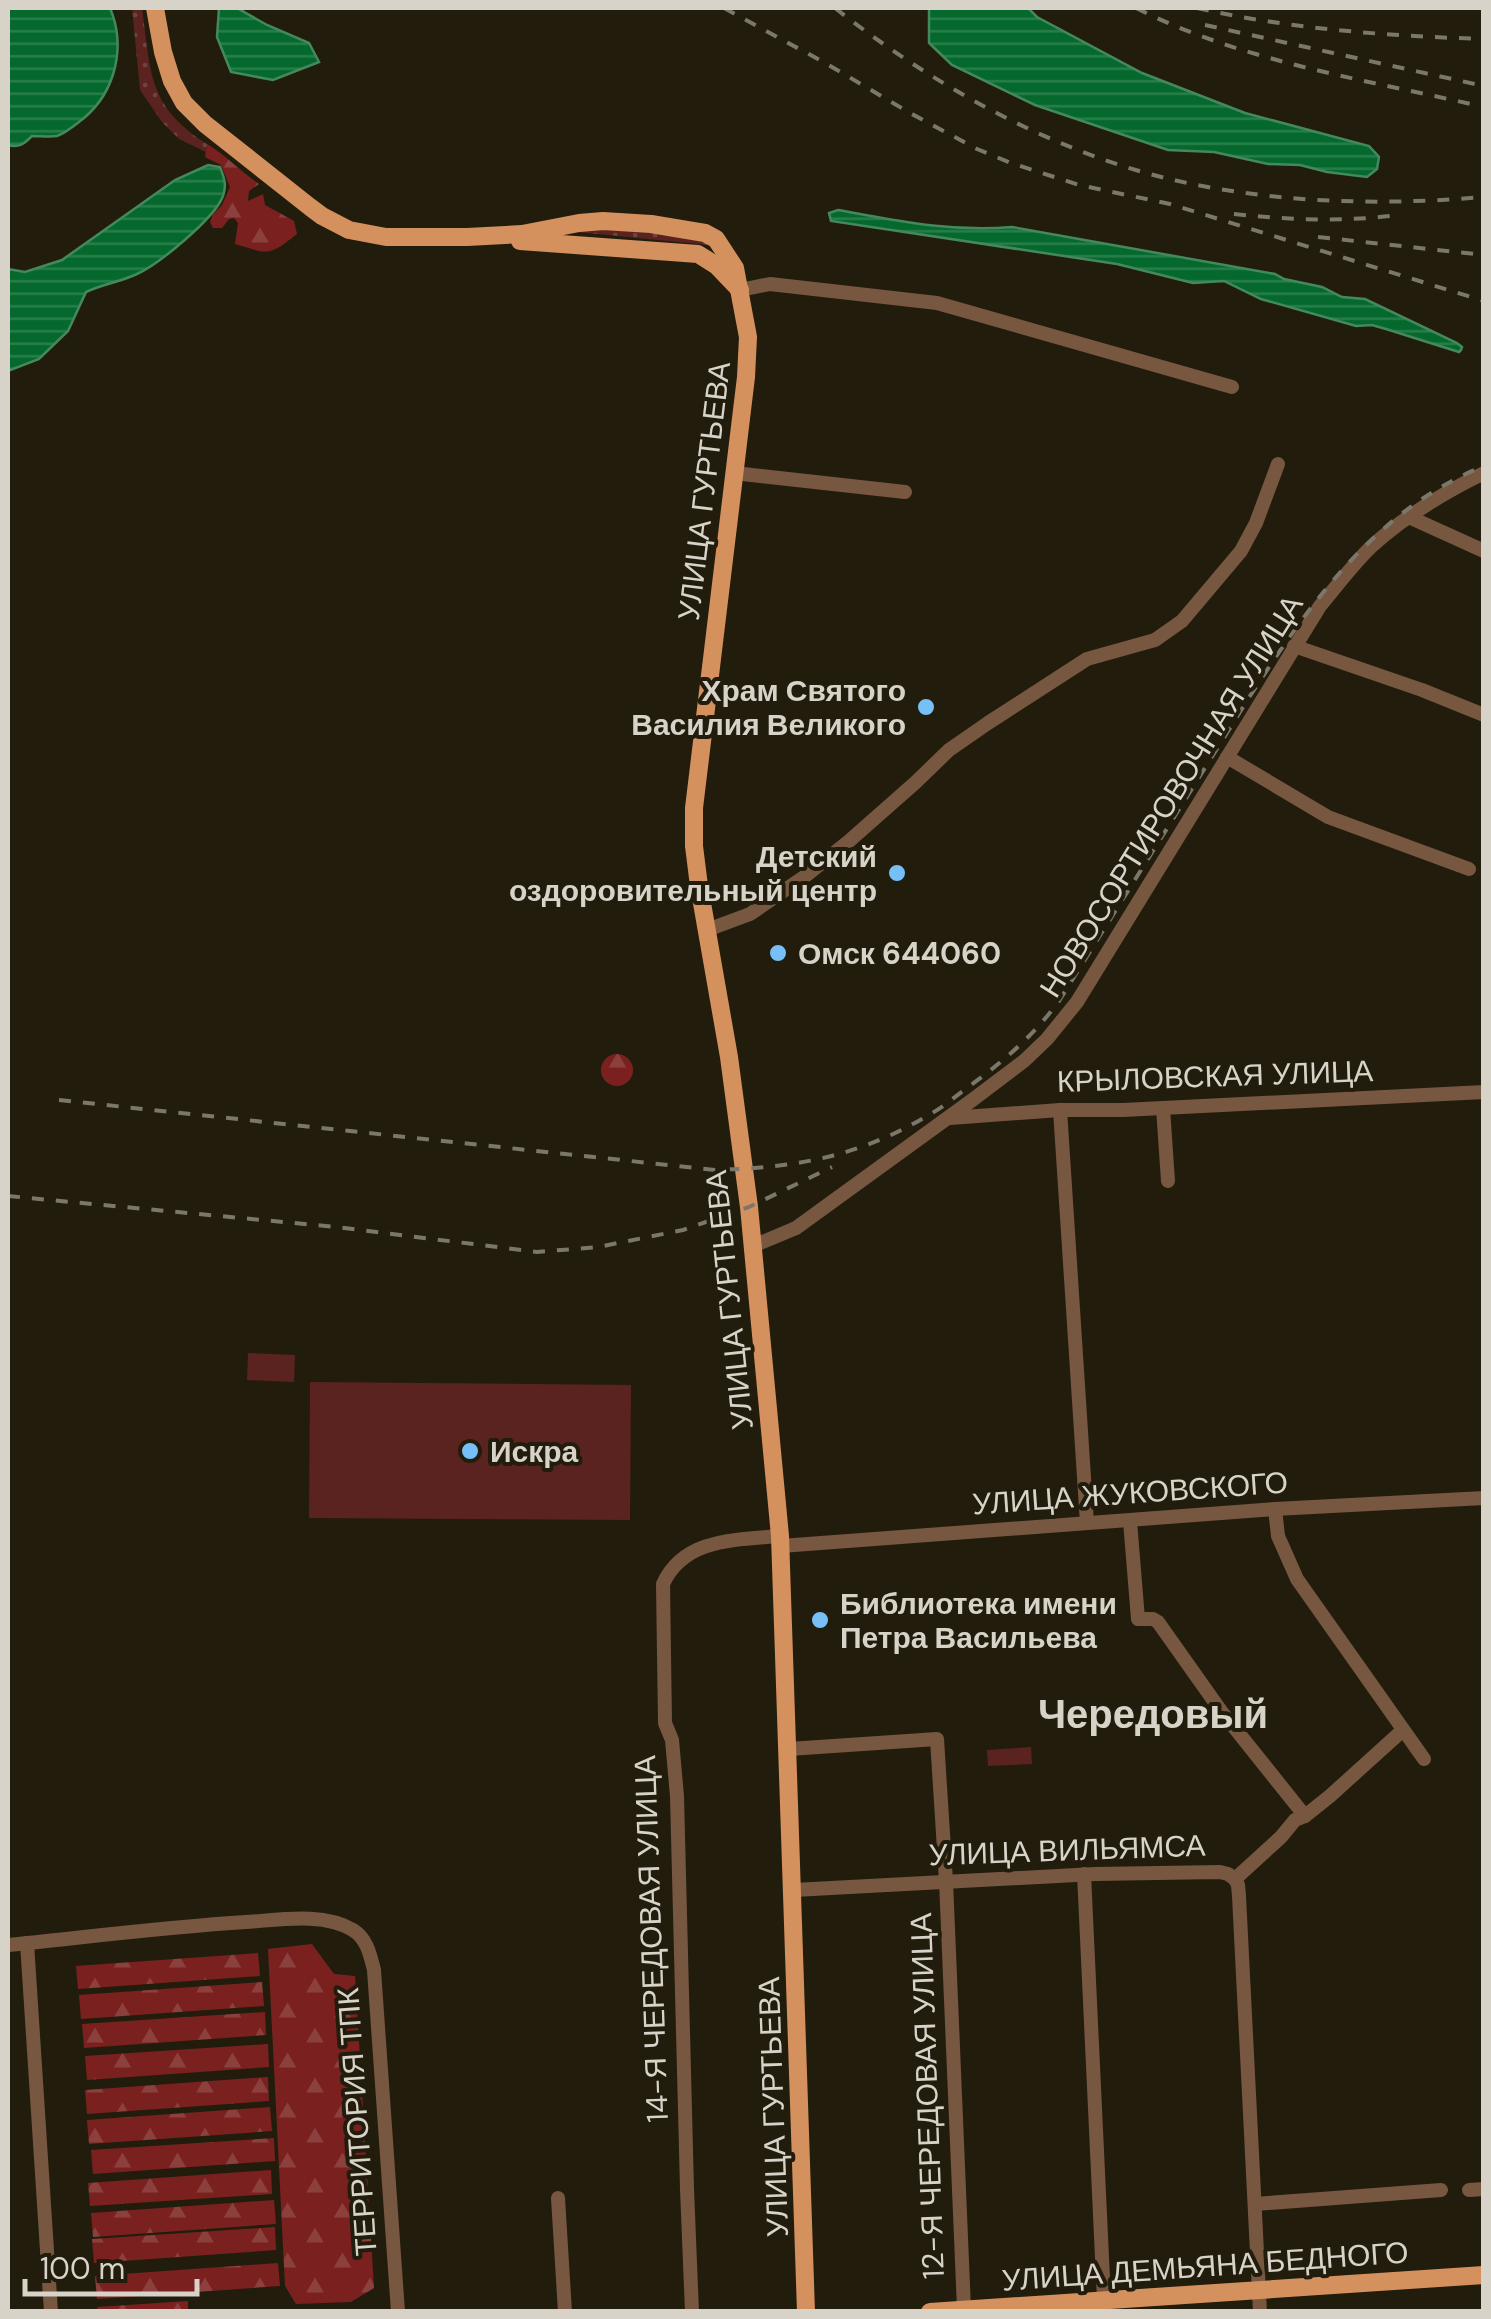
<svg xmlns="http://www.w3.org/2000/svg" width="1491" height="2319" font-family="'DM Sans',sans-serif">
<defs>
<pattern id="grass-dots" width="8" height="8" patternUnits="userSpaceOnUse" patternTransform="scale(2.5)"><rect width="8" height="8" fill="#5a2320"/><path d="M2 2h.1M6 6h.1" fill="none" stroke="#71423f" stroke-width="1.8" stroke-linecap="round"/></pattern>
<pattern id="forest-firs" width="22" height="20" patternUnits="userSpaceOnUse" patternTransform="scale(2.5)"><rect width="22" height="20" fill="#7a211f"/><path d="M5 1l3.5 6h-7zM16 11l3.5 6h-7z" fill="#8c403e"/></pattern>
<pattern id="water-rules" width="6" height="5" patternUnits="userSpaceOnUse" patternTransform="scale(2.5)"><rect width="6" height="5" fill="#05692e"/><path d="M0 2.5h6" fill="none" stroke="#297e4b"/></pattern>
</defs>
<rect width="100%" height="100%" fill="#221c0d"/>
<g fill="url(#grass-dots)">
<path d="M 132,8 L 142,8 C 151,72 147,106 207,144 L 206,152 L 179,139 L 162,122 L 140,90 Z"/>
<path d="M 600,224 L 708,242 L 709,245 L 577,232 Z"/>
</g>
<g fill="url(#forest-firs)">
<path d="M 207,144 C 226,155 241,172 259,184 L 249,191 L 248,201 L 263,194 L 265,205 L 294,221 L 297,234 C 268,257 269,254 235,244 L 238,223 L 234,218 L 229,219 L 222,228 L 213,228 L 210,222 L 213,214 L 222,205 L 230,187 L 221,165 L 205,157 Z"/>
<circle cx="617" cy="1070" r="16"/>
<path d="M 312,1944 L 334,1974 L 355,1976 L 374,2288 L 351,2302 L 296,2304 L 285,2286 L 268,1949 Z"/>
<path d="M 258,1953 L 260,1976 L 78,1989 L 76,1966 Z"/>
<path d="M 262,1982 L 264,2006 L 81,2019 L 79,1995 Z"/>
<path d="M 265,2012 L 266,2035 L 84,2048 L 82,2024 Z"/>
<path d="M 268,2044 L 269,2067 L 87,2080 L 85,2056 Z"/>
<path d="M 268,2077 L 269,2101 L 87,2114 L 85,2090 Z"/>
<path d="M 270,2107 L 272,2131 L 89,2144 L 87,2120 Z"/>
<path d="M 274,2138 L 275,2161 L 93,2174 L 91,2150 Z"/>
<path d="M 271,2170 L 272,2194 L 90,2206 L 88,2183 Z"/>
<path d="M 274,2200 L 276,2224 L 93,2237 L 91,2213 Z"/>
<path d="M 275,2227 L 276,2250 L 94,2263 L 92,2239 Z"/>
<path d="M 278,2263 L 280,2286 L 97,2299 L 95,2276 Z"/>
<path d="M 188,2301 L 188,2311 L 98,2311 L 97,2307 Z"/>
</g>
<g fill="#5a2320">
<path d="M 248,1353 L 295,1355 L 294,1382 L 247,1380 Z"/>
<path d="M 310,1382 L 631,1385 L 630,1520 L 309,1518 Z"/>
<path d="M 1031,1747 L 1032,1764 L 988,1766 L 987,1750 Z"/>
</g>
<g fill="url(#water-rules)" stroke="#44895c" stroke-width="2.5">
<path d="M 8,8 L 110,8 C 126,46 116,91 84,118 C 76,124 66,133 57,136 C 50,137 40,136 32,136 C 24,144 19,148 8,145 Z"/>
<path d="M 219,8 L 237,8 L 267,25 L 309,43 L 319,62 L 273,80 L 231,72 L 217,37 Z"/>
<path d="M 929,8 L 1028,8 L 1037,17 L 1142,73 L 1245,113 L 1369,146 L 1379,157 L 1377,169 L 1367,177 L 1327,172 L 1300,165 L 1268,164 L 1214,152 L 1168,150 L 1035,105 L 952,65 L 929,43 Z"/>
<path d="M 208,165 L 220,167 C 224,178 227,184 223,196 C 215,218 159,264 137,274 C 120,282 103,284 86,292 L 68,331 L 39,359 L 8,371 L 8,269 L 25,272 L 62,260 L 175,180 Z"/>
<path d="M 838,210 C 899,221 949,232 1012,227 L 1275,274 L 1284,279 L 1322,287 L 1342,297 L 1365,299 L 1457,343 L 1462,347 L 1461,350 L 1459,352 L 1386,329 L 1372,325 L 1356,326 L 1261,299 L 1224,281 L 1193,283 L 1117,264 L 831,221 L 829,213 Z"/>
</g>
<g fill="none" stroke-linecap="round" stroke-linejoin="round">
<g stroke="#77573f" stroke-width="14">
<path d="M 740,290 L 770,284 L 937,303 L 1232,387"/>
<path d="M 734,473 L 905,492"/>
<path d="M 1409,517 L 1484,551"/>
<path d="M 1294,646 L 1422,690 L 1484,715"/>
<path d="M 1227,757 L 1328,817 L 1469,869"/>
<path d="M 707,930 L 750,914 L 804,877 L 848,842 L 916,782 L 949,750 L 988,723 L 1087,659 L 1155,640 L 1182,621 L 1241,551 L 1256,523 L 1278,464"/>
<path d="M 1163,1108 L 1168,1181"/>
<path d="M 1060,1110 L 1087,1523"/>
<path d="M 950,1118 L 1060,1110 L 1123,1110 L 1484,1092"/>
<path d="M 753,1246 L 796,1228 L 971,1101 L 1024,1061 L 1047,1039 L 1077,1002 L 1320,606 C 1337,586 1353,564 1372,546 C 1405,516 1443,493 1484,473"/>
<path d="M 1275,1509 L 1278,1536 L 1297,1579 L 1424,1759"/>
<path d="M 1130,1521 L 1138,1619 L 1153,1619 L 1158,1622 L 1221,1711 L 1305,1816"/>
<path d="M 781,1546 L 1275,1509 L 1484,1498"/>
<path d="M 789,1749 L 937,1739 L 946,1881 L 964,2309"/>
<path d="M 1084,1874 L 1104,2300"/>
<path d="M 1235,1879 L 1238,1885 L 1239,1896 L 1260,2312"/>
<path d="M 1235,1879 L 1281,1837 L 1295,1820 L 1305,1816 L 1330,1796 L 1403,1730"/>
<path d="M 794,1890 L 1095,1874 L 1220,1872 L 1228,1874 L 1235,1879"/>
<path d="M 27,1943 L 51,2312"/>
<path d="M 8,1945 C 87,1937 166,1927 246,1922 C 279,1920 323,1912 353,1930 C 367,1939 370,1954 374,1970 L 398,2312"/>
<path d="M 1469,2190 L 1484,2189"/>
<path d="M 558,2198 L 565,2312"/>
<path d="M 1255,2204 L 1441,2190"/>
<path d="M 692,2312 L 687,2189 L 677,1796 L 672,1740 L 665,1723 L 663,1584 C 684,1538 736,1540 780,1536"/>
</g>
<g stroke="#d4915e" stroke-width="18">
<path d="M 155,8 L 163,52 L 172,81 L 184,103 L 205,124 L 310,207 L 322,216 L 349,230 L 386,237 L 467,237 L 522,234 L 579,223 L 603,221 L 651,224 L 705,233 L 716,239 L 735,268 L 748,337 L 746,377 L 694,808 L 694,846 L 699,886 L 729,1057 L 749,1207 L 780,1536 L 806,2312"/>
<path d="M 520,241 L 698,254 L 717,266 L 740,290"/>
<path d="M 930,2312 L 1484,2275"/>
</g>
<g stroke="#7c776b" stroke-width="4" stroke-dasharray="12 12" stroke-linecap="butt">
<path d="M 724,8 L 827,64 L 910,113 L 977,149 L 1011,163 L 1079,185 L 1170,204 L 1484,301"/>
<path d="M 835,8 C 932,84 1045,148 1165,178 C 1269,203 1378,206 1484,197"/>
<path d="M 1136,8 C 1243,62 1367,80 1484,107"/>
<path d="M 1197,8 C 1290,29 1388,36 1484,39"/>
<path d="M 1205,25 L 1484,86"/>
<path d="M 1234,214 C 1289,220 1344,222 1399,215"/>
<path d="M 1318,237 L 1484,255"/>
<path d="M 59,1100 L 715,1170 C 794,1168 858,1157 927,1116 C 942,1108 956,1096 971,1085 C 1005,1060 1034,1035 1059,1001 L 1250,696 C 1310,603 1377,509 1484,466"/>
<path d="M 8,1196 L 336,1227 L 537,1252 L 598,1247 L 683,1230 L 749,1207 L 832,1167"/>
</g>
</g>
<g fill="#77c0f7" stroke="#221c0d" stroke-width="4">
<circle cx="926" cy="707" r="10"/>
<circle cx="897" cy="873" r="10"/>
<circle cx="778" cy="953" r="10"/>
<circle cx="470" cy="1451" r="10"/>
<circle cx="820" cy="1620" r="10"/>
</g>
<g text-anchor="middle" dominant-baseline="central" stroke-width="8" stroke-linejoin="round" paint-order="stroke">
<g font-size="30" fill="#d7d3c9" stroke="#221c0d">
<text transform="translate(704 491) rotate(-83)">УЛИЦА ГУРТЬЕВА</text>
<text transform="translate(1171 796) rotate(-58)">НОВОСОРТИРОВОЧНАЯ УЛИЦА</text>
<text transform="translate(1215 1076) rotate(-2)">КРЫЛОВСКАЯ УЛИЦА</text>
<text transform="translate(729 1300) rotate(-96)">УЛИЦА ГУРТЬЕВА</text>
<text transform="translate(1130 1493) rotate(-4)">УЛИЦА ЖУКОВСКОГО</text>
<text transform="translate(1067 1850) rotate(-2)">УЛИЦА ВИЛЬЯМСА</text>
<text transform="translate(651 1939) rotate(-92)">14-Я ЧЕРЕДОВАЯ УЛИЦА</text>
<text transform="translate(927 2096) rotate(-92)">12-Я ЧЕРЕДОВАЯ УЛИЦА</text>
<text transform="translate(773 2107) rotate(-92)">УЛИЦА ГУРТЬЕВА</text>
<text transform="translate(357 2122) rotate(-94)">ТЕРРИТОРИЯ ТПК</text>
<text transform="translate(1205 2266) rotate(-4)">УЛИЦА ДЕМЬЯНА БЕДНОГО</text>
</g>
<g font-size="30" font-weight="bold" fill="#d7d3c9" stroke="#221c0d" text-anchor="start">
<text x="906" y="690" text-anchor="end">Храм Святого<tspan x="906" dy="34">Василия Великого</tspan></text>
<text x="877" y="856" text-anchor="end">Детский<tspan x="877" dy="34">оздоровительный центр</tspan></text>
<text x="798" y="953">Омск 644060</text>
<text x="490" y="1451">Искра</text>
<text x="840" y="1603">Библиотека имени<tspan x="840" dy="34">Петра Васильева</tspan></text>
</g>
<g font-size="40" font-weight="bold" fill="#d7d3c9" stroke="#221c0d">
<text x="1153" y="1714">Чередовый</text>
</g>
</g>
<rect width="1491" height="2319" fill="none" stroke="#d7d3c9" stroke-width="20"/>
<path d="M25 2279v15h172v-15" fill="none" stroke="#d7d3c9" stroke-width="5"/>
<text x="40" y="2279" font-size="30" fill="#d7d3c9" stroke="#221c0d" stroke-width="8" paint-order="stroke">100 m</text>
</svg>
